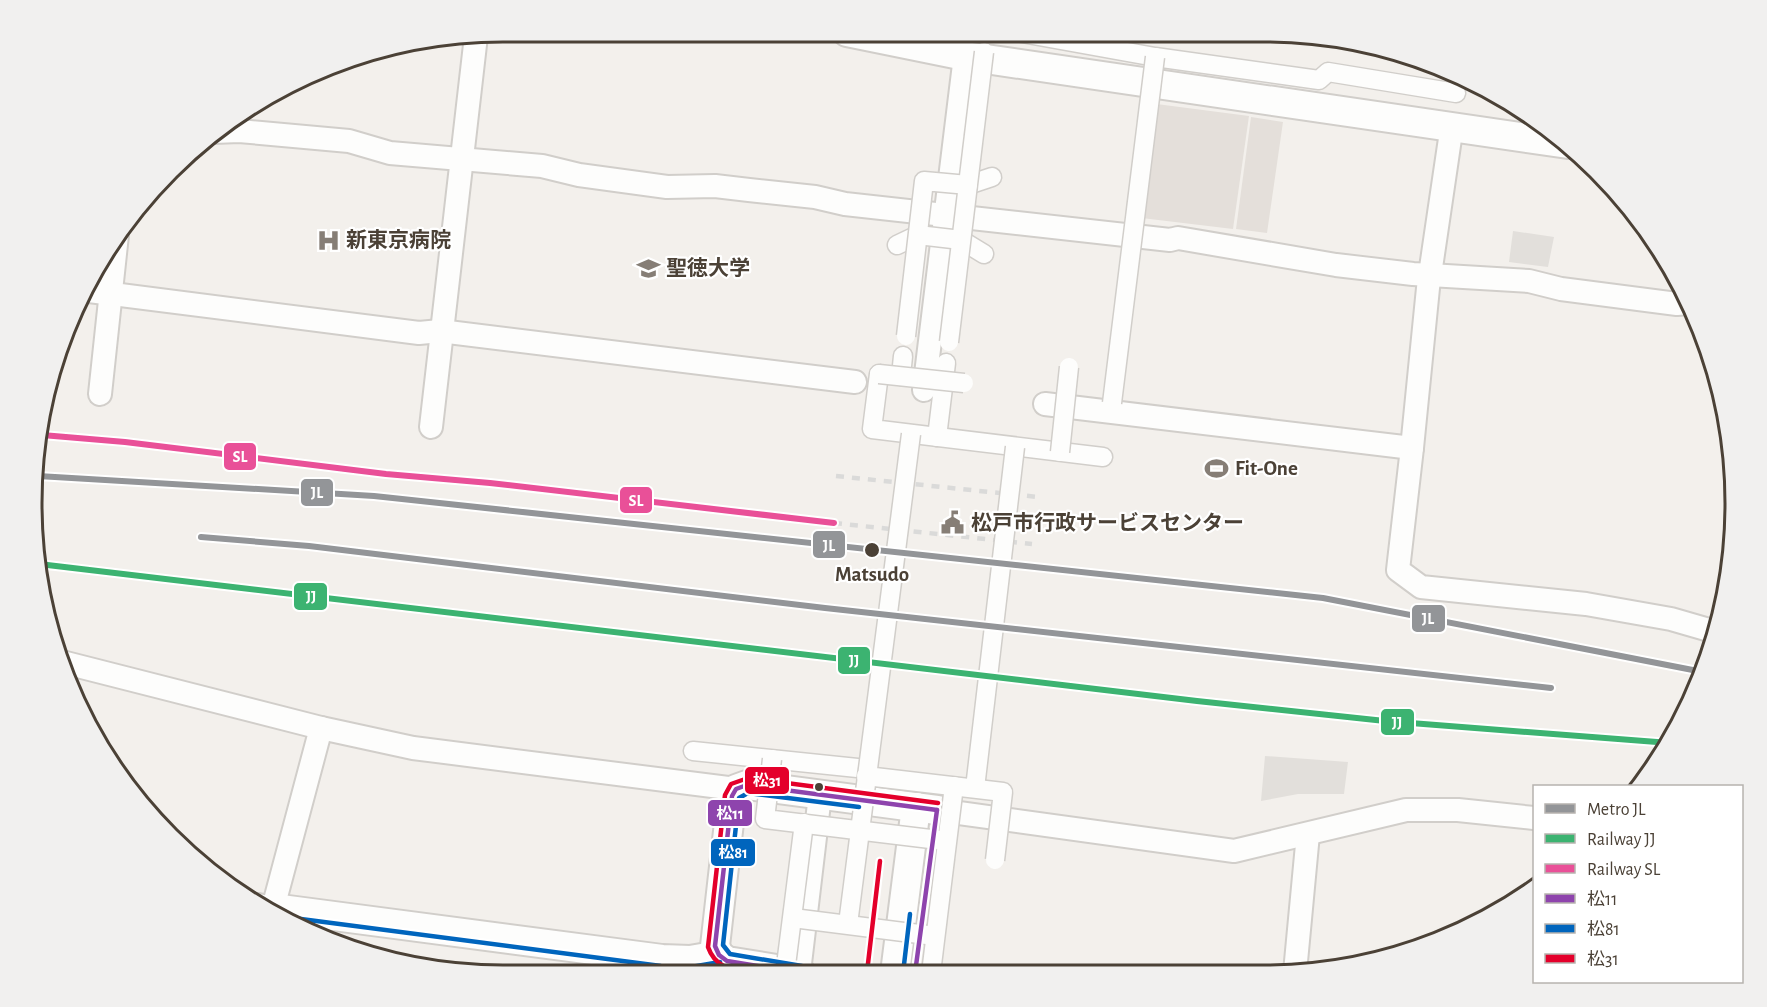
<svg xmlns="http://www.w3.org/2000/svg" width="1767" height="1007" font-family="'Alegreya Sans','Noto Sans JP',sans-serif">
<rect width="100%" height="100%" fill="#f3f0ec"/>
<g fill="#e4dfda">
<path d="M 1141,102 L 1249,116 L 1233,229 L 1125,216 Z"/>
<path d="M 1251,117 L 1283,122 L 1267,233 L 1236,229 Z"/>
</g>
<g fill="#e2dfdb">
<path d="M 1513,231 L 1554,237 L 1548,267 L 1509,262 Z"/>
<path d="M 1265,756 L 1348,762 L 1344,794 L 1298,794 L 1261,801 Z"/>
</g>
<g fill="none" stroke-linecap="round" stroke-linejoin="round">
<defs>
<g id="pedestrian">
<path d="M 1017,32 L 1155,57 L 1319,80 L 1328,72 L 1456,93"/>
<path d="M 968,185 L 992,177"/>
<path d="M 961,240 L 984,254"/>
<path d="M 897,245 L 918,235"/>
<path d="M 879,374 L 872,429 L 1103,457"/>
<path d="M 901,376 L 903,356"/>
<path d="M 937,437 L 946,363"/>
<path d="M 693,751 L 867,769"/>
</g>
<g id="minor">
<path d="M 214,132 L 239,131 L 349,141 L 390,153 L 542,166 L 579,175 L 667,187 L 715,186 L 749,190 L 815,197 L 845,204 L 1170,240 L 1178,238 L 1336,265 L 1413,274 L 1529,281 L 1561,289 L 1677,304 L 1690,303"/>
<path d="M 89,291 L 419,333 L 440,331 L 855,382"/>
<path d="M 924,390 L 965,56"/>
<path d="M 100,394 L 117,235"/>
<path d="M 1045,404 L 1412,448 L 1398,570 L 1421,587 L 1586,604 L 1671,619 L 1716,632"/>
<path d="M 431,427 L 476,36"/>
<path d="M 1412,448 L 1428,288 L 1452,125"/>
<path d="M 62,662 L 321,728 L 413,748 L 736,789"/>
<path d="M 937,810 L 1234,851 L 1406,810 L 1458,810 L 1534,818"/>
<path d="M 258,905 L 273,908 L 321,728"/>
<path d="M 799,972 L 820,795"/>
<path d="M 1295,972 L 1308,834"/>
</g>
<g id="tertiary">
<path d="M 847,32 L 965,56 L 1568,144"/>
<path d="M 271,914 L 273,908 L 662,959 L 690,960 L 719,955"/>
<path d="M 801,973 L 727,961 L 719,955 L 715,946 L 732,796 L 736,789 L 747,785 L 937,810"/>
<path d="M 895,973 L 916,807"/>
</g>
</defs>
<use href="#pedestrian" stroke="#d1ceca" stroke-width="21"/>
<use href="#minor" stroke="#d1ceca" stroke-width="26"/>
<use href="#tertiary" stroke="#d1ceca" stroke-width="32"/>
<use href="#pedestrian" stroke="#fdfdfc" stroke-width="18"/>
<use href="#minor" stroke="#fdfdfc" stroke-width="22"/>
<use href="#tertiary" stroke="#fdfdfc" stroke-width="28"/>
<g stroke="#dadad9" stroke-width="4.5" stroke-dasharray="8 8" stroke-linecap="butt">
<path d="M 836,476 L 1038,497"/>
<path d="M 834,523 L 1032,544"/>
</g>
<defs>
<g id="pedestrian-bridge">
<path d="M 918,235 L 961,240"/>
<path d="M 906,336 L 924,181 L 968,185"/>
<path d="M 949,342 L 984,52"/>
<path d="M 879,374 L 964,383"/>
<path d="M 1112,403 L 1155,57"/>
<path d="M 1060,452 L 1069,367"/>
<path d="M 772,759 L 765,819 L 947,841"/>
<path d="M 866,776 L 1003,792 L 995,860"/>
<path d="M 975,788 L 1015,447"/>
<path d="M 793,918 L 935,936"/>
<path d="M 848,924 L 911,434"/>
<path d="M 785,973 L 804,823"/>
<path d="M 931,973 L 954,786"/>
</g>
</defs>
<use href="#pedestrian-bridge" stroke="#d1ceca" stroke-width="21" stroke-linecap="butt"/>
<use href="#pedestrian-bridge" stroke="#fdfdfc" stroke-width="18"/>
<defs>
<g id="bus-1">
<path d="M 801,973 L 727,961 L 719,955 L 715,946 L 732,796 L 736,789 L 747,785 L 937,810"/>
<path d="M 915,973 L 937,810"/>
</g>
<g id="bus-2">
<path d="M 278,916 L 661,966 L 691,967 L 720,962"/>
<path d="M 802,966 L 730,954 L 723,945 L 739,798 L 748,793 L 859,807"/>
<path d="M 903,973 L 910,914"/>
</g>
<g id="bus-3">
<path d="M 867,972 L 880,861"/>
<path d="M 757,974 C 735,970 716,970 708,947 L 725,795 L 731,784 L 748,778 L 938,803"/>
</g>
</defs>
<use href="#bus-1" stroke="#fff" stroke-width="9"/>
<use href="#bus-2" stroke="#fff" stroke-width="9"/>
<use href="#bus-3" stroke="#fff" stroke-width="9"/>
<use href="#bus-1" stroke="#8e44ad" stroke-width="4.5"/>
<use href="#bus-2" stroke="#0065bd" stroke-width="4.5"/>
<use href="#bus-3" stroke="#e4002b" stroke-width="4.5"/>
<defs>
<path id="rail-1" d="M 39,564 L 1197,701 L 1385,721 L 1670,743"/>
<path id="rail-2" d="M 42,435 L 125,442 L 386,474 L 490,483 L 834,523"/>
</defs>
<use href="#rail-1" stroke="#fff" stroke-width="10"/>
<use href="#rail-2" stroke="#fff" stroke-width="10"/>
<use href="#rail-1" stroke="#3cb371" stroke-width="6"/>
<use href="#rail-2" stroke="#e95098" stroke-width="6"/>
<defs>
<g id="metro-1">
<path d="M 38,476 L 374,496 L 1323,598 L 1703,672"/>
<path d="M 201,537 L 309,546 L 825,608 L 1551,688"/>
</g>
</defs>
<use href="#metro-1" stroke="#fff" stroke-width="10"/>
<use href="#metro-1" stroke="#939598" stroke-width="6"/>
</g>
<defs>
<symbol id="hospital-bare" viewBox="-9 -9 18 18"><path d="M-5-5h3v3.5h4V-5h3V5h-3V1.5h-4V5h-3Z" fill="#867e76" stroke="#fff" stroke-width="2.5" paint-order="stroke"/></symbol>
<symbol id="university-bare" viewBox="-9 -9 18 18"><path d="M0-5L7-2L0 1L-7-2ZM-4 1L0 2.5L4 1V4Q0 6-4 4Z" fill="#867e76" stroke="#fff" stroke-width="2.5" paint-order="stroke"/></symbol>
<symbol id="stadium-bare" viewBox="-9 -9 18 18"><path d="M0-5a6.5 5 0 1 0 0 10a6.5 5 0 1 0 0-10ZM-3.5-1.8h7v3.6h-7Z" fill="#867e76" stroke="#fff" stroke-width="2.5" paint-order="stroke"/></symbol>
<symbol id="civic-bare" viewBox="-9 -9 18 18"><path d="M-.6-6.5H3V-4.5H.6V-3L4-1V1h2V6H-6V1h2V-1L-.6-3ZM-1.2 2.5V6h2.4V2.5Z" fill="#867e76" stroke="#fff" stroke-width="2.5" paint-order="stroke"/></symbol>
</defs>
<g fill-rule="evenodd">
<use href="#hospital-bare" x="312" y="224" width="33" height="33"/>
<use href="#university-bare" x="632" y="252" width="33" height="33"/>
<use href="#stadium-bare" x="1200" y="452" width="33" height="33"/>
<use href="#civic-bare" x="936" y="506" width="33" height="33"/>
</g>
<g fill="#4b4136" stroke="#fff" stroke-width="2">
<circle cx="872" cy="550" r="8"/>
<circle cx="819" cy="787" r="5"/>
</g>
<g text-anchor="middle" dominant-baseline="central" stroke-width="4.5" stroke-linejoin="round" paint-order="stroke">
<g font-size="21" font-weight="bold" fill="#4b4136" stroke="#fff" text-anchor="start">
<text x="346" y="240">新東京病院</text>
<text x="666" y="268">聖徳大学</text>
<text x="1235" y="468">Fit-One</text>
<text x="971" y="523">松戸市行政サービスセンター</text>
</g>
<g font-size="21" font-weight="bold" fill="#4b4136" stroke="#fff">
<text x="872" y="574">Matsudo</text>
</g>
</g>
<path d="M0 0H1767V1007H0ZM503 42H1264A461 461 0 0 1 1725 503V504A461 461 0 0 1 1264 965H503A461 461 0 0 1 42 504V503A461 461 0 0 1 503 42Z" fill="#f1f0ef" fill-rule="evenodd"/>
<path fill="none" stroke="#4b4136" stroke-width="3" d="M503 42H1264A461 461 0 0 1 1725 503V504A461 461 0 0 1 1264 965H503A461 461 0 0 1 42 504V503A461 461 0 0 1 503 42Z"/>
<g stroke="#fff" stroke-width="2">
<rect x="223" y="442" width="34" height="29" rx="6" fill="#e95098"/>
<rect x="300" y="478" width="34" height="29" rx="6" fill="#939598"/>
<rect x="619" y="486" width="34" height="28" rx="6" fill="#e95098"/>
<rect x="812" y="530" width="34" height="29" rx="6" fill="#939598"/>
<rect x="293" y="582" width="35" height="29" rx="6" fill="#3cb371"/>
<rect x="1411" y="604" width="35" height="29" rx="6" fill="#939598"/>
<rect x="837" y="646" width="34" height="29" rx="6" fill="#3cb371"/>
<rect x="1380" y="708" width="35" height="28" rx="6" fill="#3cb371"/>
<rect x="744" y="766" width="46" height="29" rx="6" fill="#e4002b"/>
<rect x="707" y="799" width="46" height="28" rx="6" fill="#8e44ad"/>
<rect x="710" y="838" width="46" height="29" rx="6" fill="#0065bd"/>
</g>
<g font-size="16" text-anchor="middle" font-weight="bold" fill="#fff">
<text x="240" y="462">SL</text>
<text x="317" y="498">JL</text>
<text x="636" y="506">SL</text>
<text x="829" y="551">JL</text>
<text x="311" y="602">JJ</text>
<text x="1428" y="624">JL</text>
<text x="854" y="666">JJ</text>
<text x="1397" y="728">JJ</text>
<text x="767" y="786">松31</text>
<text x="730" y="819">松11</text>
<text x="733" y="858">松81</text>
</g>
<rect x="1533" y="785" width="210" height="198" fill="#ffffff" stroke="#b7b3af" stroke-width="1.5"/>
<rect x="1545" y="804" width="30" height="9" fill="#939598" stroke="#b7b3af" stroke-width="1.5"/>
<text x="1587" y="815" font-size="18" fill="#4b4136">Metro JL</text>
<rect x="1545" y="834" width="30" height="9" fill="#3cb371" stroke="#b7b3af" stroke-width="1.5"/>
<text x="1587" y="845" font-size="18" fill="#4b4136">Railway JJ</text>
<rect x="1545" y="864" width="30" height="9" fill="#e95098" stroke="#b7b3af" stroke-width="1.5"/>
<text x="1587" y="875" font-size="18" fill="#4b4136">Railway SL</text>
<rect x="1545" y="894" width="30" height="9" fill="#8e44ad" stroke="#b7b3af" stroke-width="1.5"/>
<text x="1587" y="905" font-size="18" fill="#4b4136">松11</text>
<rect x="1545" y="924" width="30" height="9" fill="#0065bd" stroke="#b7b3af" stroke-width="1.5"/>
<text x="1587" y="935" font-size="18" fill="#4b4136">松81</text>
<rect x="1545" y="954" width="30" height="9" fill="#e4002b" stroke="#b7b3af" stroke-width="1.5"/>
<text x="1587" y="965" font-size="18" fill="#4b4136">松31</text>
</svg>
